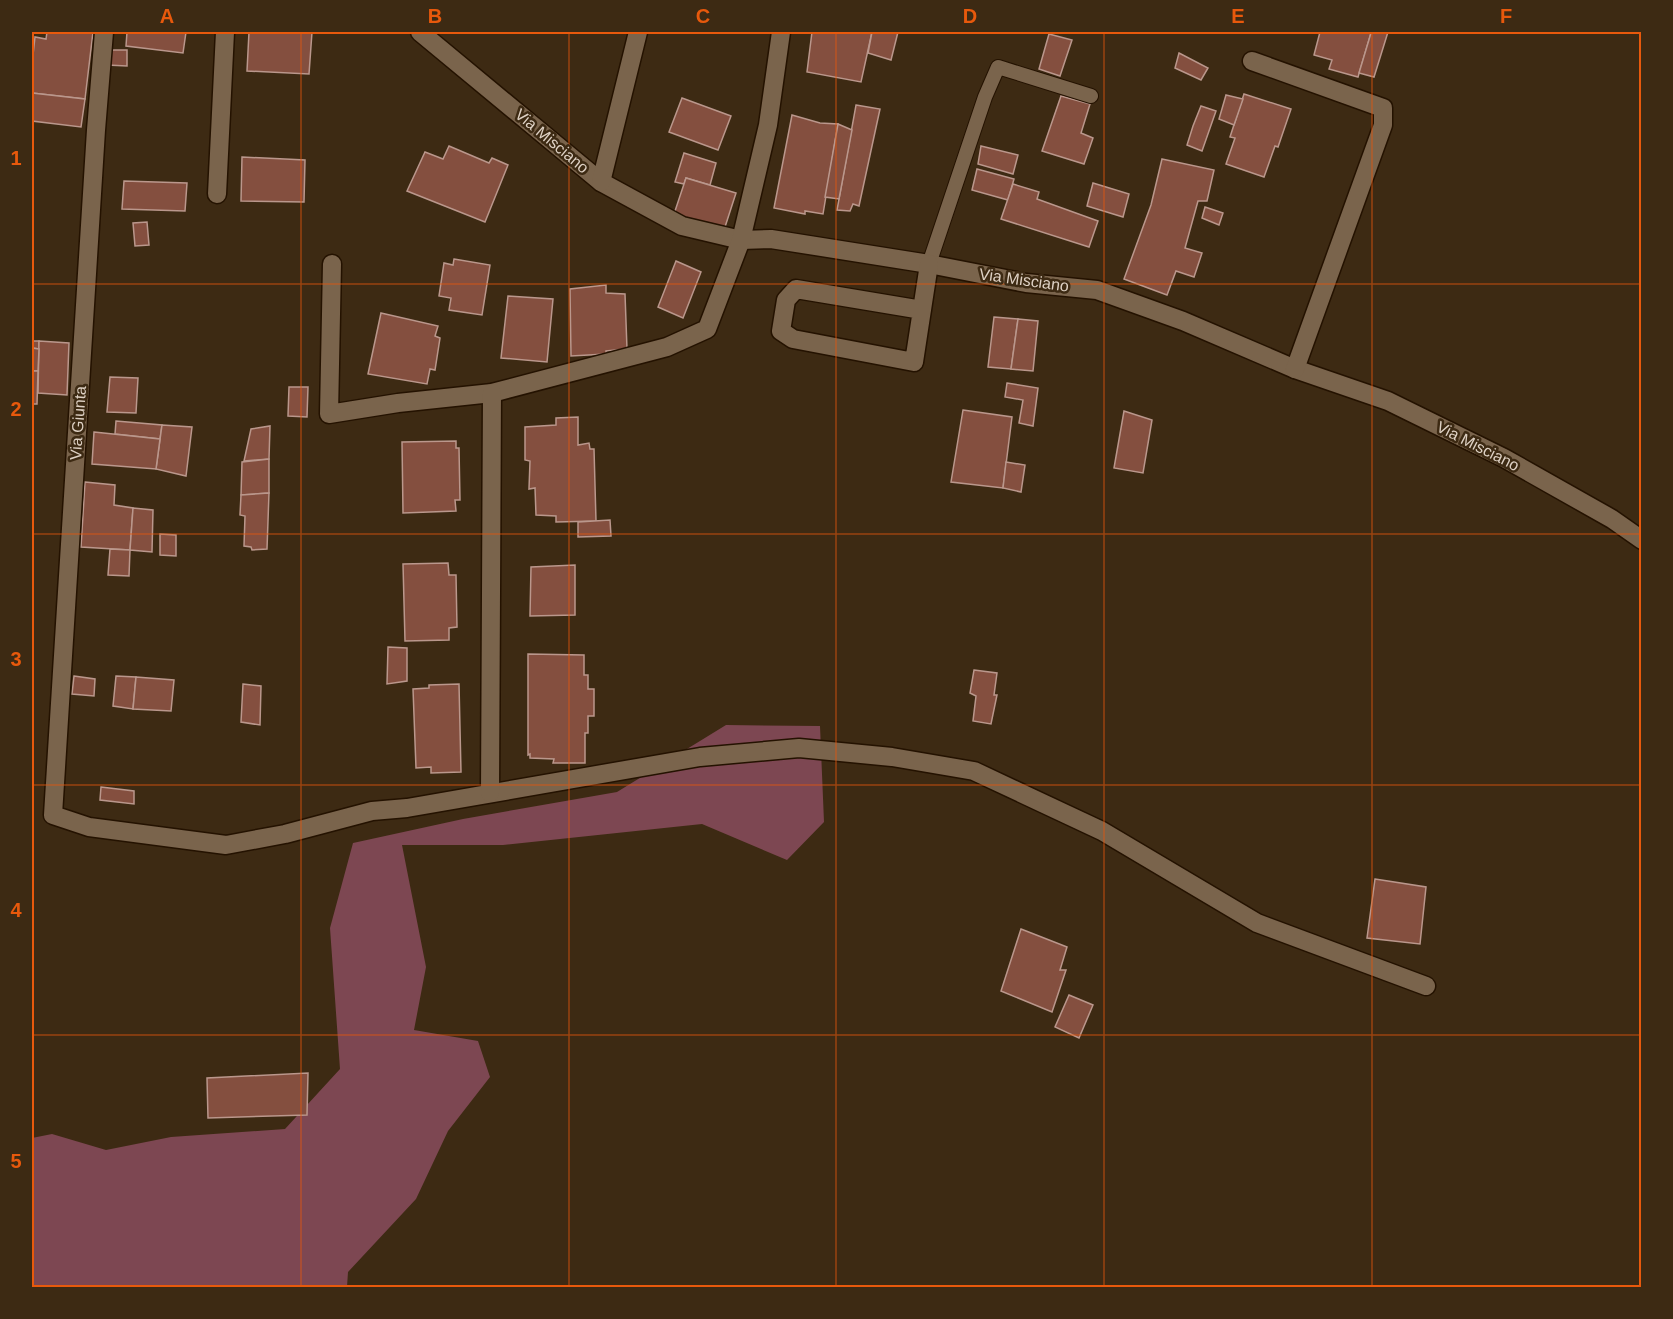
<svg xmlns="http://www.w3.org/2000/svg" width="1673" height="1319" font-family="Helvetica,sans-serif">
<rect width="100%" height="100%" fill="#3d2a13"/>
<path fill="#7d4752" d="M 726,725 L 820,726 L 824,822 L 787,860 L 702,824 L 503,845 L 402,845 L 426,967 L 414,1030 L 478,1041 L 490,1077 L 448,1131 L 416,1199 L 348,1272 L 347,1287 L 32,1287 L 32,1138 L 52,1134 L 106,1150 L 171,1137 L 285,1129 L 340,1069 L 330,928 L 353,843 L 463,819 L 617,792 Z"/>
<g fill="#844f3f" stroke="#ba978c" stroke-width="1.5">
<path d="M 47,32 L 93,32 L 85,99 L 32,93 L 32,64 L 35,37 L 46,39 Z"/>
<path d="M 127,32 L 186,32 L 183,53 L 126,46 Z"/>
<path d="M 249,32 L 312,32 L 309,74 L 247,71 Z"/>
<path d="M 812,32 L 872,32 L 861,82 L 807,72 Z"/>
<path d="M 872,32 L 898,32 L 891,60 L 868,53 Z"/>
<path d="M 1320,32 L 1371,33 L 1358,77 L 1329,69 L 1332,60 L 1314,55 Z"/>
<path d="M 1367,32 L 1388,32 L 1374,77 L 1359,73 L 1371,33 Z"/>
<path d="M 1049,34 L 1072,40 L 1060,76 L 1039,69 Z"/>
<path d="M 107,50 L 127,50 L 127,66 L 107,65 Z"/>
<path d="M 1179,53 L 1208,68 L 1201,80 L 1175,68 Z"/>
<path d="M 32,93 L 85,99 L 81,127 L 32,121 Z"/>
<path d="M 1244,94 L 1291,109 L 1278,147 L 1275,146 L 1264,177 L 1226,164 L 1235,138 L 1230,137 Z"/>
<path d="M 1226,95 L 1243,99 L 1234,125 L 1219,119 Z"/>
<path d="M 1061,96 L 1090,104 L 1081,133 L 1093,138 L 1084,164 L 1042,151 Z"/>
<path d="M 682,98 L 731,116 L 718,150 L 669,132 Z"/>
<path d="M 856,105 L 880,109 L 859,206 L 853,204 L 850,211 L 837,210 Z"/>
<path d="M 1201,106 L 1216,111 L 1202,151 L 1187,145 L 1193,126 Z"/>
<path d="M 792,115 L 820,123 L 838,124 L 823,214 L 805,211 L 805,214 L 774,208 Z"/>
<path d="M 838,124 L 852,130 L 839,199 L 825,197 Z"/>
<path d="M 449,146 L 489,163 L 492,158 L 508,165 L 485,222 L 407,191 L 425,152 L 443,159 Z"/>
<path d="M 981,146 L 1018,155 L 1013,174 L 978,164 Z"/>
<path d="M 684,153 L 716,163 L 710,185 L 686,178 L 684,184 L 675,182 Z"/>
<path d="M 242,157 L 305,160 L 304,202 L 241,201 Z"/>
<path d="M 1162,159 L 1214,170 L 1207,201 L 1198,201 L 1185,248 L 1202,253 L 1194,277 L 1176,271 L 1167,295 L 1124,279 L 1151,205 Z"/>
<path d="M 977,169 L 1014,179 L 1008,200 L 972,190 Z"/>
<path d="M 686,178 L 736,193 L 724,230 L 674,214 Z"/>
<path d="M 124,181 L 187,183 L 185,211 L 122,209 Z"/>
<path d="M 1093,183 L 1129,194 L 1123,217 L 1087,206 Z"/>
<path d="M 1013,184 L 1039,192 L 1037,199 L 1098,221 L 1089,247 L 1001,219 Z"/>
<path d="M 1205,207 L 1223,213 L 1219,225 L 1202,218 Z"/>
<path d="M 147,222 L 149,245 L 135,246 L 133,223 Z"/>
<path d="M 454,259 L 490,265 L 482,315 L 449,310 L 451,298 L 439,296 L 444,263 L 453,265 Z"/>
<path d="M 676,261 L 701,272 L 683,318 L 658,307 Z"/>
<path d="M 606,285 L 606,293 L 625,294 L 627,349 L 606,351 L 606,354 L 571,356 L 570,289 Z"/>
<path d="M 508,296 L 553,299 L 547,362 L 501,358 Z"/>
<path d="M 381,313 L 438,326 L 435,336 L 440,338 L 435,370 L 430,369 L 427,384 L 368,374 Z"/>
<path d="M 994,317 L 1018,319 L 1011,369 L 988,367 Z"/>
<path d="M 1018,319 L 1038,321 L 1033,371 L 1011,369 Z"/>
<path d="M 32,341 L 39,341 L 39,349 L 32,348 Z"/>
<path d="M 39,341 L 69,343 L 67,395 L 38,393 Z"/>
<path d="M 32,348 L 39,349 L 38,371 L 32,371 Z"/>
<path d="M 32,371 L 38,371 L 37,404 L 32,404 Z"/>
<path d="M 110,377 L 138,378 L 136,413 L 107,412 Z"/>
<path d="M 1007,383 L 1038,388 L 1033,426 L 1019,423 L 1023,400 L 1005,397 Z"/>
<path d="M 289,387 L 308,387 L 307,417 L 288,416 Z"/>
<path d="M 963,410 L 1012,417 L 1003,488 L 951,482 Z"/>
<path d="M 1124,411 L 1152,420 L 1143,473 L 1114,468 Z"/>
<path d="M 578,417 L 578,445 L 589,443 L 590,449 L 594,449 L 596,521 L 556,522 L 556,516 L 536,515 L 535,488 L 529,489 L 530,461 L 525,460 L 525,427 L 556,425 L 556,418 Z"/>
<path d="M 116,421 L 162,425 L 160,439 L 115,434 Z"/>
<path d="M 162,425 L 192,427 L 186,476 L 156,469 Z"/>
<path d="M 270,426 L 269,459 L 244,461 L 251,429 Z"/>
<path d="M 94,432 L 160,439 L 156,469 L 92,464 Z"/>
<path d="M 456,441 L 456,448 L 459,448 L 460,500 L 455,500 L 456,511 L 403,513 L 402,442 Z"/>
<path d="M 269,459 L 269,493 L 241,495 L 242,462 Z"/>
<path d="M 1006,462 L 1025,465 L 1021,492 L 1003,488 Z"/>
<path d="M 85,482 L 115,485 L 114,505 L 133,508 L 130,550 L 81,547 Z"/>
<path d="M 269,493 L 267,549 L 252,550 L 251,547 L 244,546 L 245,516 L 240,515 L 241,495 Z"/>
<path d="M 133,508 L 153,510 L 152,552 L 130,550 Z"/>
<path d="M 610,520 L 611,536 L 578,537 L 578,522 Z"/>
<path d="M 160,534 L 176,535 L 176,556 L 160,555 Z"/>
<path d="M 110,549 L 130,550 L 129,576 L 108,575 Z"/>
<path d="M 448,563 L 449,575 L 456,575 L 457,627 L 449,628 L 449,640 L 405,641 L 403,564 Z"/>
<path d="M 575,565 L 575,615 L 530,616 L 531,567 Z"/>
<path d="M 388,647 L 407,648 L 407,681 L 387,684 Z"/>
<path d="M 528,654 L 584,655 L 584,675 L 588,675 L 588,689 L 594,689 L 594,716 L 588,716 L 588,733 L 585,733 L 585,763 L 553,763 L 554,759 L 530,758 L 530,754 L 528,755 Z"/>
<path d="M 974,670 L 997,673 L 994,695 L 997,695 L 991,724 L 973,721 L 976,696 L 970,693 Z"/>
<path d="M 74,676 L 95,679 L 94,696 L 72,694 Z"/>
<path d="M 116,676 L 136,677 L 133,709 L 113,706 Z"/>
<path d="M 136,677 L 174,680 L 171,711 L 133,709 Z"/>
<path d="M 243,684 L 261,686 L 260,725 L 241,722 Z"/>
<path d="M 459,684 L 461,772 L 431,773 L 431,767 L 416,768 L 413,689 L 429,688 L 429,685 Z"/>
<path d="M 101,787 L 134,791 L 134,804 L 100,800 Z"/>
<path d="M 1375,879 L 1426,887 L 1420,944 L 1367,938 Z"/>
<path d="M 1021,929 L 1067,947 L 1060,970 L 1066,970 L 1052,1012 L 1001,991 Z"/>
<path d="M 1069,995 L 1093,1005 L 1079,1038 L 1055,1027 Z"/>
<path d="M 308,1073 L 307,1115 L 208,1118 L 207,1078 Z"/>
</g>
<g fill="none" stroke-linecap="round" stroke-linejoin="round">
<defs>
<path id="lane" d="M 929,264 L 985,97 L 998,67 L 1091,96"/>
<g id="street">
<path d="M 104,32 L 96,130 L 53,815 L 89,827 L 226,845 L 285,834 L 372,811 L 407,808 L 700,757 L 799,748 L 892,757 L 974,771 L 1102,831 L 1257,923 L 1426,986"/>
<path d="M 420,32 L 601,182 L 682,226 L 741,240 L 771,239 L 929,264 L 1026,283 L 1097,290 L 1183,321 L 1295,369 L 1388,401 L 1504,458 L 1612,519 L 1642,540"/>
<path d="M 1252,61 L 1383,108 L 1383,125 L 1295,369"/>
<path d="M 601,182 L 638,32"/>
<path d="M 217,194 L 225,32"/>
<path d="M 332,264 L 329,414 L 398,403 L 492,393 L 667,347 L 707,329 L 741,240 L 768,125 L 781,32"/>
<path d="M 922,310 L 796,289 L 786,300 L 781,331 L 793,339 L 914,362 L 929,264"/>
<path d="M 490,793 L 492,393"/>
</g>
</defs>
<use href="#lane" stroke="#241200" stroke-width="16"/>
<use href="#street" stroke="#241200" stroke-width="21"/>
<use href="#lane" stroke="#7a644c" stroke-width="14"/>
<use href="#street" stroke="#7a644c" stroke-width="18"/>
</g>
<path fill="none" stroke="#e8590c" stroke-width="1.5" stroke-opacity="0.55" d="M 301,32 L 301,1288M 569,32 L 569,1288M 836,32 L 836,1288M 1104,32 L 1104,1288M 1372,32 L 1372,1288M 32,284 L 1642,284M 32,534 L 1642,534M 32,785 L 1642,785M 32,1035 L 1642,1035"/>
<g text-anchor="middle" dominant-baseline="central" stroke-width="5" stroke-linejoin="round" paint-order="stroke">
<g font-size="16" fill="#ded1c4" stroke="#3d2a13">
<text transform="translate(552 141) rotate(40)">Via Misciano</text>
<text transform="translate(1024 280) rotate(8)">Via Misciano</text>
<text transform="translate(78 423) rotate(-86)">Via Giunta</text>
<text transform="translate(1478 446) rotate(27)">Via Misciano</text>
</g>
</g>
<rect width="1673" height="1319" fill="none" stroke="#3d2a13" stroke-width="66"/>
<rect x="33" y="33" width="1607" height="1253" fill="none" stroke="#e8590c" stroke-width="2"/>
<g font-size="20" text-anchor="middle" font-weight="bold" fill="#e8590c">
<text x="167" y="23">A</text>
<text x="435" y="23">B</text>
<text x="703" y="23">C</text>
<text x="970" y="23">D</text>
<text x="1238" y="23">E</text>
<text x="1506" y="23">F</text>
<text x="16" y="165">1</text>
<text x="16" y="416">2</text>
<text x="16" y="666">3</text>
<text x="16" y="917">4</text>
<text x="16" y="1168">5</text>
</g>
</svg>
